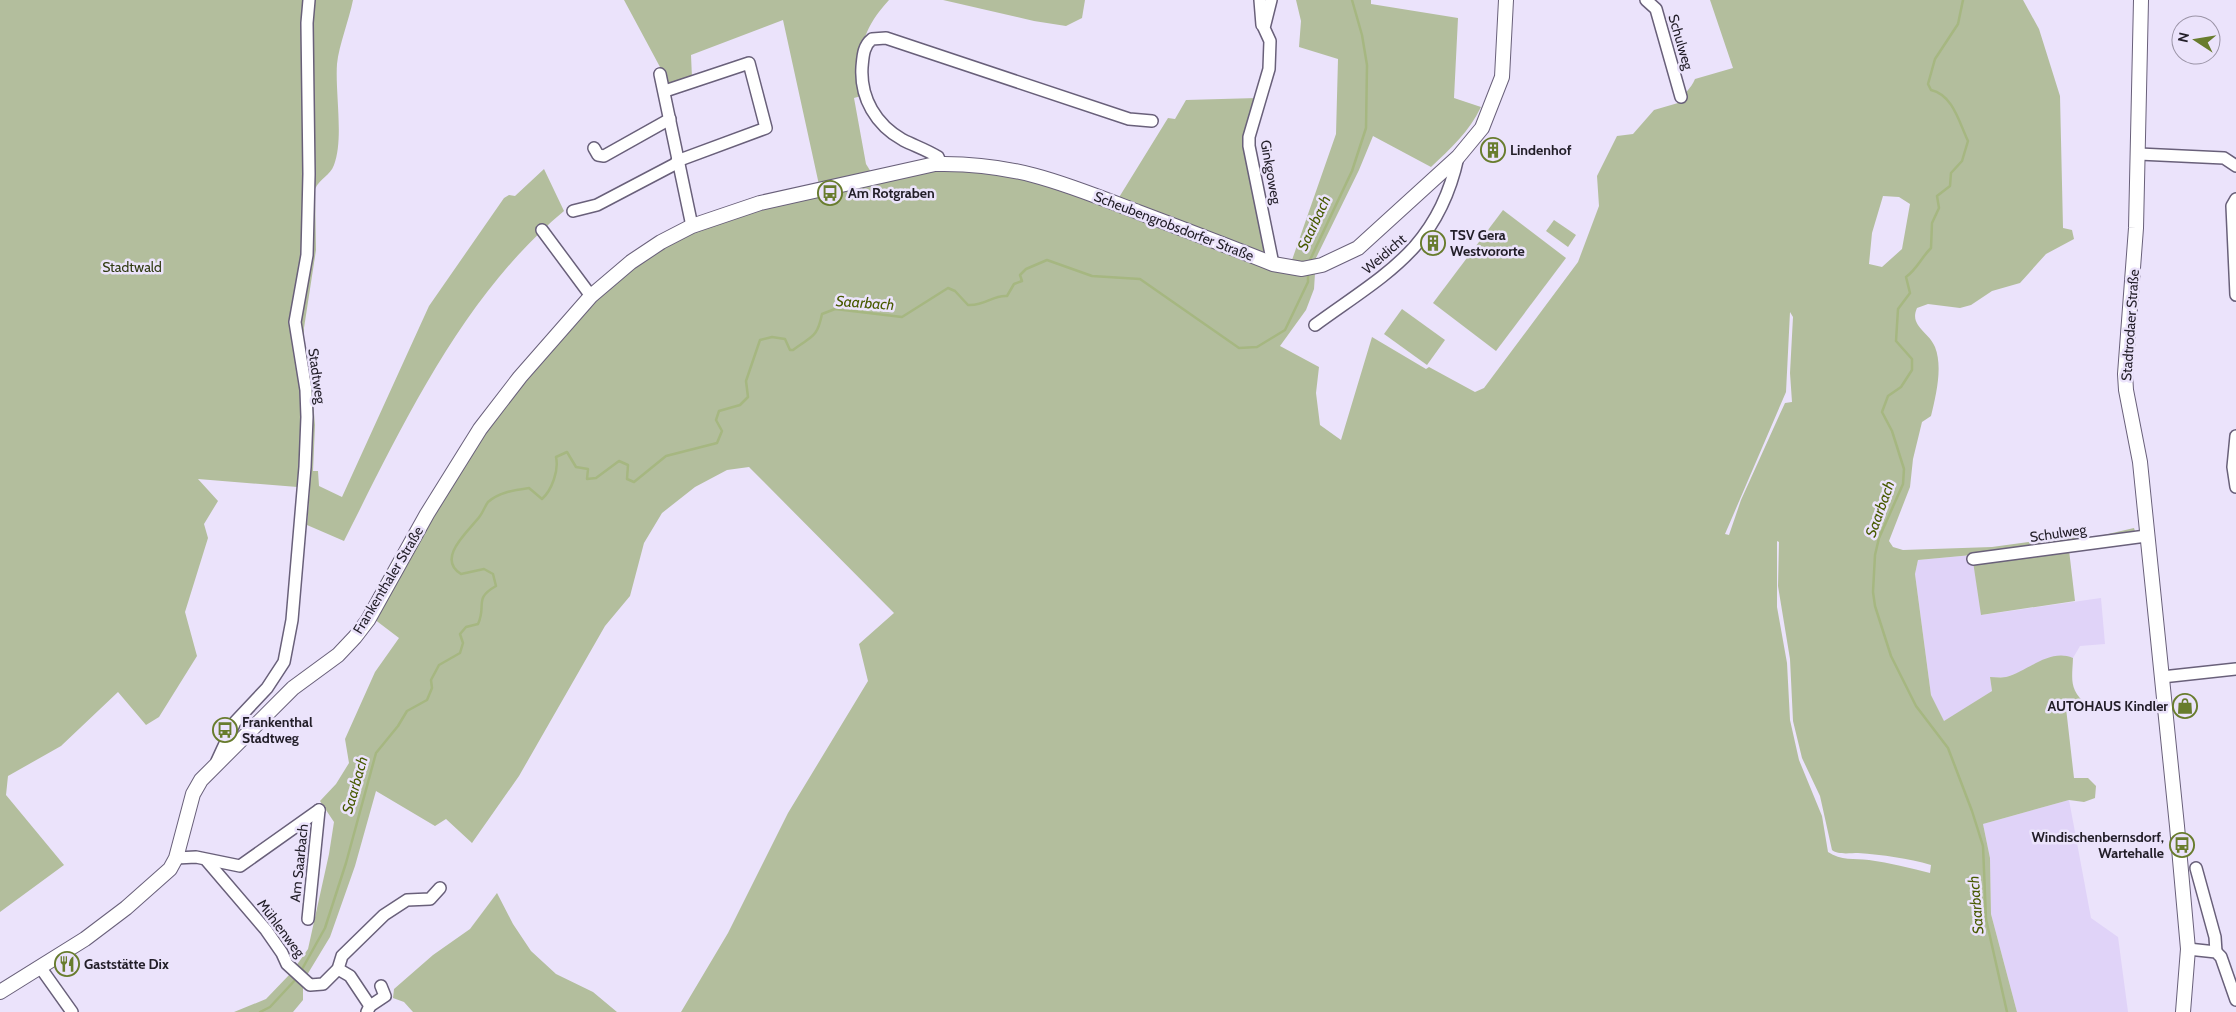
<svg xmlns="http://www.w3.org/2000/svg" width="2236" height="1012" font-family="Cabin,sans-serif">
<rect width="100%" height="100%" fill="#ebe3fb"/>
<g fill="#e0d3f8">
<path d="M 1972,555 L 1982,615 L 2101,598 L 2105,644 L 2080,646 L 2073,658 L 2067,656 L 2006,677 L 1990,677 L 1992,691 L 1944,722 L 1931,695 L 1915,574 L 1918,560 Z"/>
<path d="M 2069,800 L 2091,918 L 2118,937 L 2128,1012 L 2017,1012 L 1991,914 L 1990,858 L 1983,824 Z"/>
</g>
<g fill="#b3be9d" fill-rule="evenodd">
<path d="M 0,0 L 353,0 C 349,20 339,45 337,64 C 335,93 344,139 334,165 C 330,176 320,178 315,189 L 316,250 L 304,328 L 304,346 L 311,378 L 315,425 L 313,471 L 318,471 L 319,486 L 342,497 L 429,306 L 504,198 L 509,195 L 515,196 L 544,169 L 564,211 C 463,295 402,426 344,541 L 307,525 L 310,488 L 198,479 L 218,501 L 204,524 L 208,538 L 185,612 L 197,656 L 159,717 L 146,725 L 118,692 L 61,746 L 8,776 L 6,795 L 64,865 L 0,912 Z"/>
<path d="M 624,0 L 889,0 C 858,34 860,53 861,96 L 854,98 L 866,164 L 871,172 C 903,168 937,160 970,159 C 1022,158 1071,180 1118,199 L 1168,118 L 1175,119 L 1186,100 L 1257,98 L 1245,144 L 1267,255 L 1292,260 L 1336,134 L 1338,59 L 1299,47 L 1301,21 L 1296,0 L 1371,0 L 1371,4 L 1458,18 L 1454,98 L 1481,107 C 1469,132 1451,148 1431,167 L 1373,136 L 1359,170 L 1316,258 L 1314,289 L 1306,310 L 1280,346 L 1319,367 L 1316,393 L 1320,425 L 1341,440 L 1372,337 L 1426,369 L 1429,367 L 1475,392 L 1484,388 L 1578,262 L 1599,206 L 1597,176 L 1617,136 L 1633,134 L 1654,110 L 1678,103 C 1683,94 1691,89 1695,79 L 1733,68 L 1710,0 L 2023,0 L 2039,29 L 2060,96 L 2063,228 L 2072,230 L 2074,239 L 2046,254 L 2020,283 L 1992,291 L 1971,305 L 1960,308 L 1928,304 L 1917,308 C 1909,326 1928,331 1935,347 C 1943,367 1936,395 1931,416 L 1922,422 L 1913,459 L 1910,487 L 1889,541 L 1893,547 L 1903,550 L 1992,547 L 2073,536 L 2095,537 L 2134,528 L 2138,541 L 2069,550 L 2075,601 L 1981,615 L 1972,555 L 1918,560 L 1915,574 L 1931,695 L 1944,721 L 1992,691 L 1990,677 C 1995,677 2001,678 2006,677 C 2027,672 2049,648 2073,658 C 2072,681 2069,689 2087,705 L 2066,708 L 2074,778 L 2088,778 L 2096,786 L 2095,798 L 2084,802 L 2069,800 L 1983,824 L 1990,858 L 1991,914 L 2017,1012 L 681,1012 L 728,933 L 788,813 L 868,681 L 859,644 L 894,613 L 749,467 L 727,470 L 695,487 L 662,513 L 644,543 L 630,596 L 605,626 L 519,776 L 472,843 L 446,819 L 435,826 L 376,791 L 355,866 L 330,937 L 307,975 L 296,966 L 308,949 L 329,854 L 334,822 L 320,801 L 336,784 L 349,763 L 345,739 L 375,672 L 399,638 L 374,619 L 463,464 L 519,385 L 593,302 L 633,266 L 666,245 L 710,226 L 755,210 L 821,194 L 783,20 L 691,55 L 692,78 L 667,87 L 660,67 ZM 1883,196 L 1899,197 L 1910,204 L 1902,249 L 1882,267 L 1869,264 L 1872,233 ZM 1790,312 L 1793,317 L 1790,373 L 1792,402 L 1785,403 L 1779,416 L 1741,500 L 1729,535 L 1725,534 L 1786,392 ZM 1777,541 L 1779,542 L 1778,586 L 1790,659 L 1793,721 L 1802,758 L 1820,796 L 1832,850 C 1838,855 1850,853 1858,853 C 1883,855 1908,858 1931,865 L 1930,873 C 1910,868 1890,863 1869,860 C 1854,858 1841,861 1828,852 L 1822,816 L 1799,760 L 1790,720 L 1787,663 L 1777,607 Z"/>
<path d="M 943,0 L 1085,0 L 1082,18 L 1066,26 L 1034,21 Z"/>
<path d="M 1503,210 L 1566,258 L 1496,351 L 1433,303 Z"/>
<path d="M 1554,220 L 1576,235 L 1568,247 L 1546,231 Z"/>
<path d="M 1402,309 L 1445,340 L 1427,365 L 1384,334 Z"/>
<path d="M 497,893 L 513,924 L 531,951 L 556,974 L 593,992 L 617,1012 L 413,1012 L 404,1002 L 393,998 L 394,989 L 433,955 L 470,929 Z"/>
<path d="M 290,974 L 303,987 L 303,1000 L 293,1012 L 234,1012 L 266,999 Z"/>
</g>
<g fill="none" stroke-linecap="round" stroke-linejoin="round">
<g stroke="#a6b781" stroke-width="2.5">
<path d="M 1963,0 L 1958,24 L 1935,59 L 1928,84 L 1931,90 C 1953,95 1959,122 1968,141 L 1962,161 L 1951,173 L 1950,186 L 1937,196 L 1939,208 L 1932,223 L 1931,248 C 1921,258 1917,269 1906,277 L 1910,293 L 1898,309 L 1896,341 L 1912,359 L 1912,370 L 1901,387 L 1888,396 L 1882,412 L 1892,431 L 1904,469 L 1903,484 L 1879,538 L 1875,555 L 1873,592 L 1875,606 L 1891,656 L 1916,706 L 1948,748 L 1972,811 L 1983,846 L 1986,919 L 2007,1012"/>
<path d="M 1309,262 L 1352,171 L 1366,128 L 1367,65 L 1362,35 L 1352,0"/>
<path d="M 301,971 L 325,928 L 346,863 L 376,753 L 398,726 L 407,711 L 427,700 L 432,688 L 431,680 L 439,665 L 460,653 L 463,643 L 460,634 L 466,627 L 478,624 C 487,605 473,599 496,586 L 493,574 L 484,569 L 461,574 C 435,558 470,530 480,516 C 483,512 485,506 488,502 C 499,492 515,490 529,488 L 542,499 C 552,490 559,470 556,457 L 567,452 L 576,467 L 588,469 L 587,479 L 596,478 L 619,461 L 628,465 L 627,479 L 634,482 L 666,456 L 717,443 L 722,431 L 716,420 L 719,411 L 740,405 L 748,397 L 746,381 L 760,340 L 772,337 L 785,339 L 790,350 L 793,350 C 811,336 817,339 822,314 L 835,309 L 902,317 L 948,288 L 955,291 L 968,305 C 986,306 992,295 1007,296 L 1014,284 L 1022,281 L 1020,275 L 1026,269 L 1047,260 L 1092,276 L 1140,279 L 1239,348 L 1257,347 L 1285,330 L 1308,282 L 1308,272"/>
<path d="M 260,1012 L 270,1007 L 297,978"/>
</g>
<defs>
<g id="minor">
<path d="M 1260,0 L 1262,25"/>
<path d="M 1271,0 L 1264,28 L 1270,41 L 1269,69 L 1249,137 L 1249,146 L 1273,264"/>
<path d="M 1646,0 L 1656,9 L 1681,97"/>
<path d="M 660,74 L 692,226"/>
<path d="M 665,91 L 749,63 L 766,128 L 677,161"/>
<path d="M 594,148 L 598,155 L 604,156 L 670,119"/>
<path d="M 2139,154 L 2224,158 L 2236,166"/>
<path d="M 941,164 L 938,157 C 927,150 915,146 903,140 C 876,125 860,98 862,67 C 863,57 863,46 872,39 L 886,38 L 1129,119 L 1152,121"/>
<path d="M 2236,199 L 2232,206 L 2236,295"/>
<path d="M 573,211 L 597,205 L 677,163"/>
<path d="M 542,230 L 591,296"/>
<path d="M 1315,325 C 1385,274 1438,249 1458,157"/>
<path d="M 2236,436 L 2233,467 L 2236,487"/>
<path d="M 1973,559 L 2146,536"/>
<path d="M 2162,677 L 2236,669"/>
<path d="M 217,761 L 235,722 L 267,688 L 284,662 L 292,620 L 305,467 L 307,417 L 306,390 L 295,322 L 307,255 L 309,174 L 307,23 L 309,0"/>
<path d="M 176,858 L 196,857 L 240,866 L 319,810"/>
<path d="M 207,861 L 266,930 L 282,953 L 287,964 L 310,985 L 323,984 L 338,969 L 342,956 L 384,915 L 407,900 L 430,899 L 440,888"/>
<path d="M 2196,868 L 2215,937 L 2216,952"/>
<path d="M 308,919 L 319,810"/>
<path d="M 2188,949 L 2216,952 L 2221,957 L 2236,1000"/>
<path d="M 40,967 L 72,1012"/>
<path d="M 338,969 L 350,976 L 370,1006"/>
<path d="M 367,1012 L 370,1006 L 385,996 L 381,986"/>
</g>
<g id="major">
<path d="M 2141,0 L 2136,228 L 2125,374 L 2126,390 L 2140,462 L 2177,826 L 2188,949 L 2183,1012"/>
<path d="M 0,992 L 85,939 L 126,908 L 170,869 L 176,858 L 193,794 L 201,780 L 293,688 L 338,655 L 355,637 L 368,620 L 427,514 L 480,429 L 520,377 L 591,296 L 631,262 L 661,242 L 692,226 L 760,203 L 935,164 C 1014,162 1066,184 1138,212 C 1183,229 1228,246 1273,264 L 1302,269 L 1322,265 L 1358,248 L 1458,157 L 1482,128 L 1502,77 L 1506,0"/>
</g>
</defs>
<use href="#minor" stroke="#69607a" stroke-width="14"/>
<use href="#major" stroke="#69607a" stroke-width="16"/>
<use href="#minor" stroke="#fff" stroke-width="11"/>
<use href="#major" stroke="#fff" stroke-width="14"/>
</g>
<defs>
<symbol id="building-ring" viewBox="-11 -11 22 22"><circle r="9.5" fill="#ebe3fb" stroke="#687c2d" stroke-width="1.5"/><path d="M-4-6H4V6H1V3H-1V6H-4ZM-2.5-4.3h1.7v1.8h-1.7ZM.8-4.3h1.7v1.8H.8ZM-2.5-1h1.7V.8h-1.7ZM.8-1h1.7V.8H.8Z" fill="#687c2d"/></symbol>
<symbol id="bus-ring" viewBox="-11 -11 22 22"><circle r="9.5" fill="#ebe3fb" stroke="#687c2d" stroke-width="1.5"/><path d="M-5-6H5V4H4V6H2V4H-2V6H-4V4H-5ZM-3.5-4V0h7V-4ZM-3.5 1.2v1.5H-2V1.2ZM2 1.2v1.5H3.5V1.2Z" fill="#687c2d"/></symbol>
<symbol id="shop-ring" viewBox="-11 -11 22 22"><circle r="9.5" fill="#ebe3fb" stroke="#687c2d" stroke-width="1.5"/><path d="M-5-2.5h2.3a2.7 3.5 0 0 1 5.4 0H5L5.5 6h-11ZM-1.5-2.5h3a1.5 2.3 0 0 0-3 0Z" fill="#687c2d"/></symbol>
<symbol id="restaurant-ring" viewBox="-11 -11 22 22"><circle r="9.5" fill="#ebe3fb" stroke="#687c2d" stroke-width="1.5"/><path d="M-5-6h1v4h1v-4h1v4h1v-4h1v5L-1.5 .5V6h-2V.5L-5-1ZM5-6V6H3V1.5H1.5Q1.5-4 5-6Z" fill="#687c2d"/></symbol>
</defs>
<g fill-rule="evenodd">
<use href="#building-ring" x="1479" y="136" width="28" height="28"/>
<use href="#bus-ring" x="816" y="179" width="28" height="28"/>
<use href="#building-ring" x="1419" y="229" width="28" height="28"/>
<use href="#shop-ring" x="2171" y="692" width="28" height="28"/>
<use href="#bus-ring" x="211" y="716" width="28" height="28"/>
<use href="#bus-ring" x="2168" y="831" width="28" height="28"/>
<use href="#restaurant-ring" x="53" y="950" width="28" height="28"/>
</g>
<g text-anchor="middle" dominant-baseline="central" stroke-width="5" stroke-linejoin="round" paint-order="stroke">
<g font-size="14" fill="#221e28" stroke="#ebe3fb">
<text transform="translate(1681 42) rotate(74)">Schulweg</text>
<text transform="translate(1271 172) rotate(80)">Ginkgoweg</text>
<text transform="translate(1174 226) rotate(21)">Scheubengrobsdorfer Straße</text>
<text transform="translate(1384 254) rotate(-41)">Weidicht</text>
<text transform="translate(2130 325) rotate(-86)">Stadtrodaer Straße</text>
<text transform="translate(317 376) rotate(82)">Stadtweg</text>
<text transform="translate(2058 533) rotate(-8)">Schulweg</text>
<text transform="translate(388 580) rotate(-59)">Frankenthaler Straße</text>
<text transform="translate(299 863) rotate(-84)">Am Saarbach</text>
<text transform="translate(281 928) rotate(53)">Mühlenweg</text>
</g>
<g font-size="14" font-weight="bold" fill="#221e28" stroke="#ebe3fb" text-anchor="start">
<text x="1510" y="150">Lindenhof</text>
<text x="848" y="193">Am Rotgraben</text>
<text x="1450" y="235">TSV Gera<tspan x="1450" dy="16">Westvororte</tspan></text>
<text x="2168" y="706" text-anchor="end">AUTOHAUS Kindler</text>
<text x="242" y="722">Frankenthal<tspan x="242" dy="16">Stadtweg</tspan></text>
<text x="2164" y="837" text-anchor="end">Windischenbernsdorf,<tspan x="2164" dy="16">Wartehalle</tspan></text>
<text x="84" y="964">Gaststätte Dix</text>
</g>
<g font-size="14" fill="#303b12" stroke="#ebe3fb">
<text x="132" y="267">Stadtwald</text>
</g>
<g font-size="15" font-style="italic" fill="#485a00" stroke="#ebe3fb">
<text transform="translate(1314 223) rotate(-65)">Saarbach</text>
<text transform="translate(865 303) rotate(4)">Saarbach</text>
<text transform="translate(1880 509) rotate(-70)">Saarbach</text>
<text transform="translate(355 785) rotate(-74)">Saarbach</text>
<text transform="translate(1976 905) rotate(-95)">Saarbach</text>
</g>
</g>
<g transform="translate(2196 40) rotate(282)"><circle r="24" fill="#ebe3fb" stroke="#9b94a7"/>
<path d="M0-4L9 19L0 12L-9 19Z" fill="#687c2d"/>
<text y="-8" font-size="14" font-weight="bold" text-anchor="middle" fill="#221e28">N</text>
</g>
</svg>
